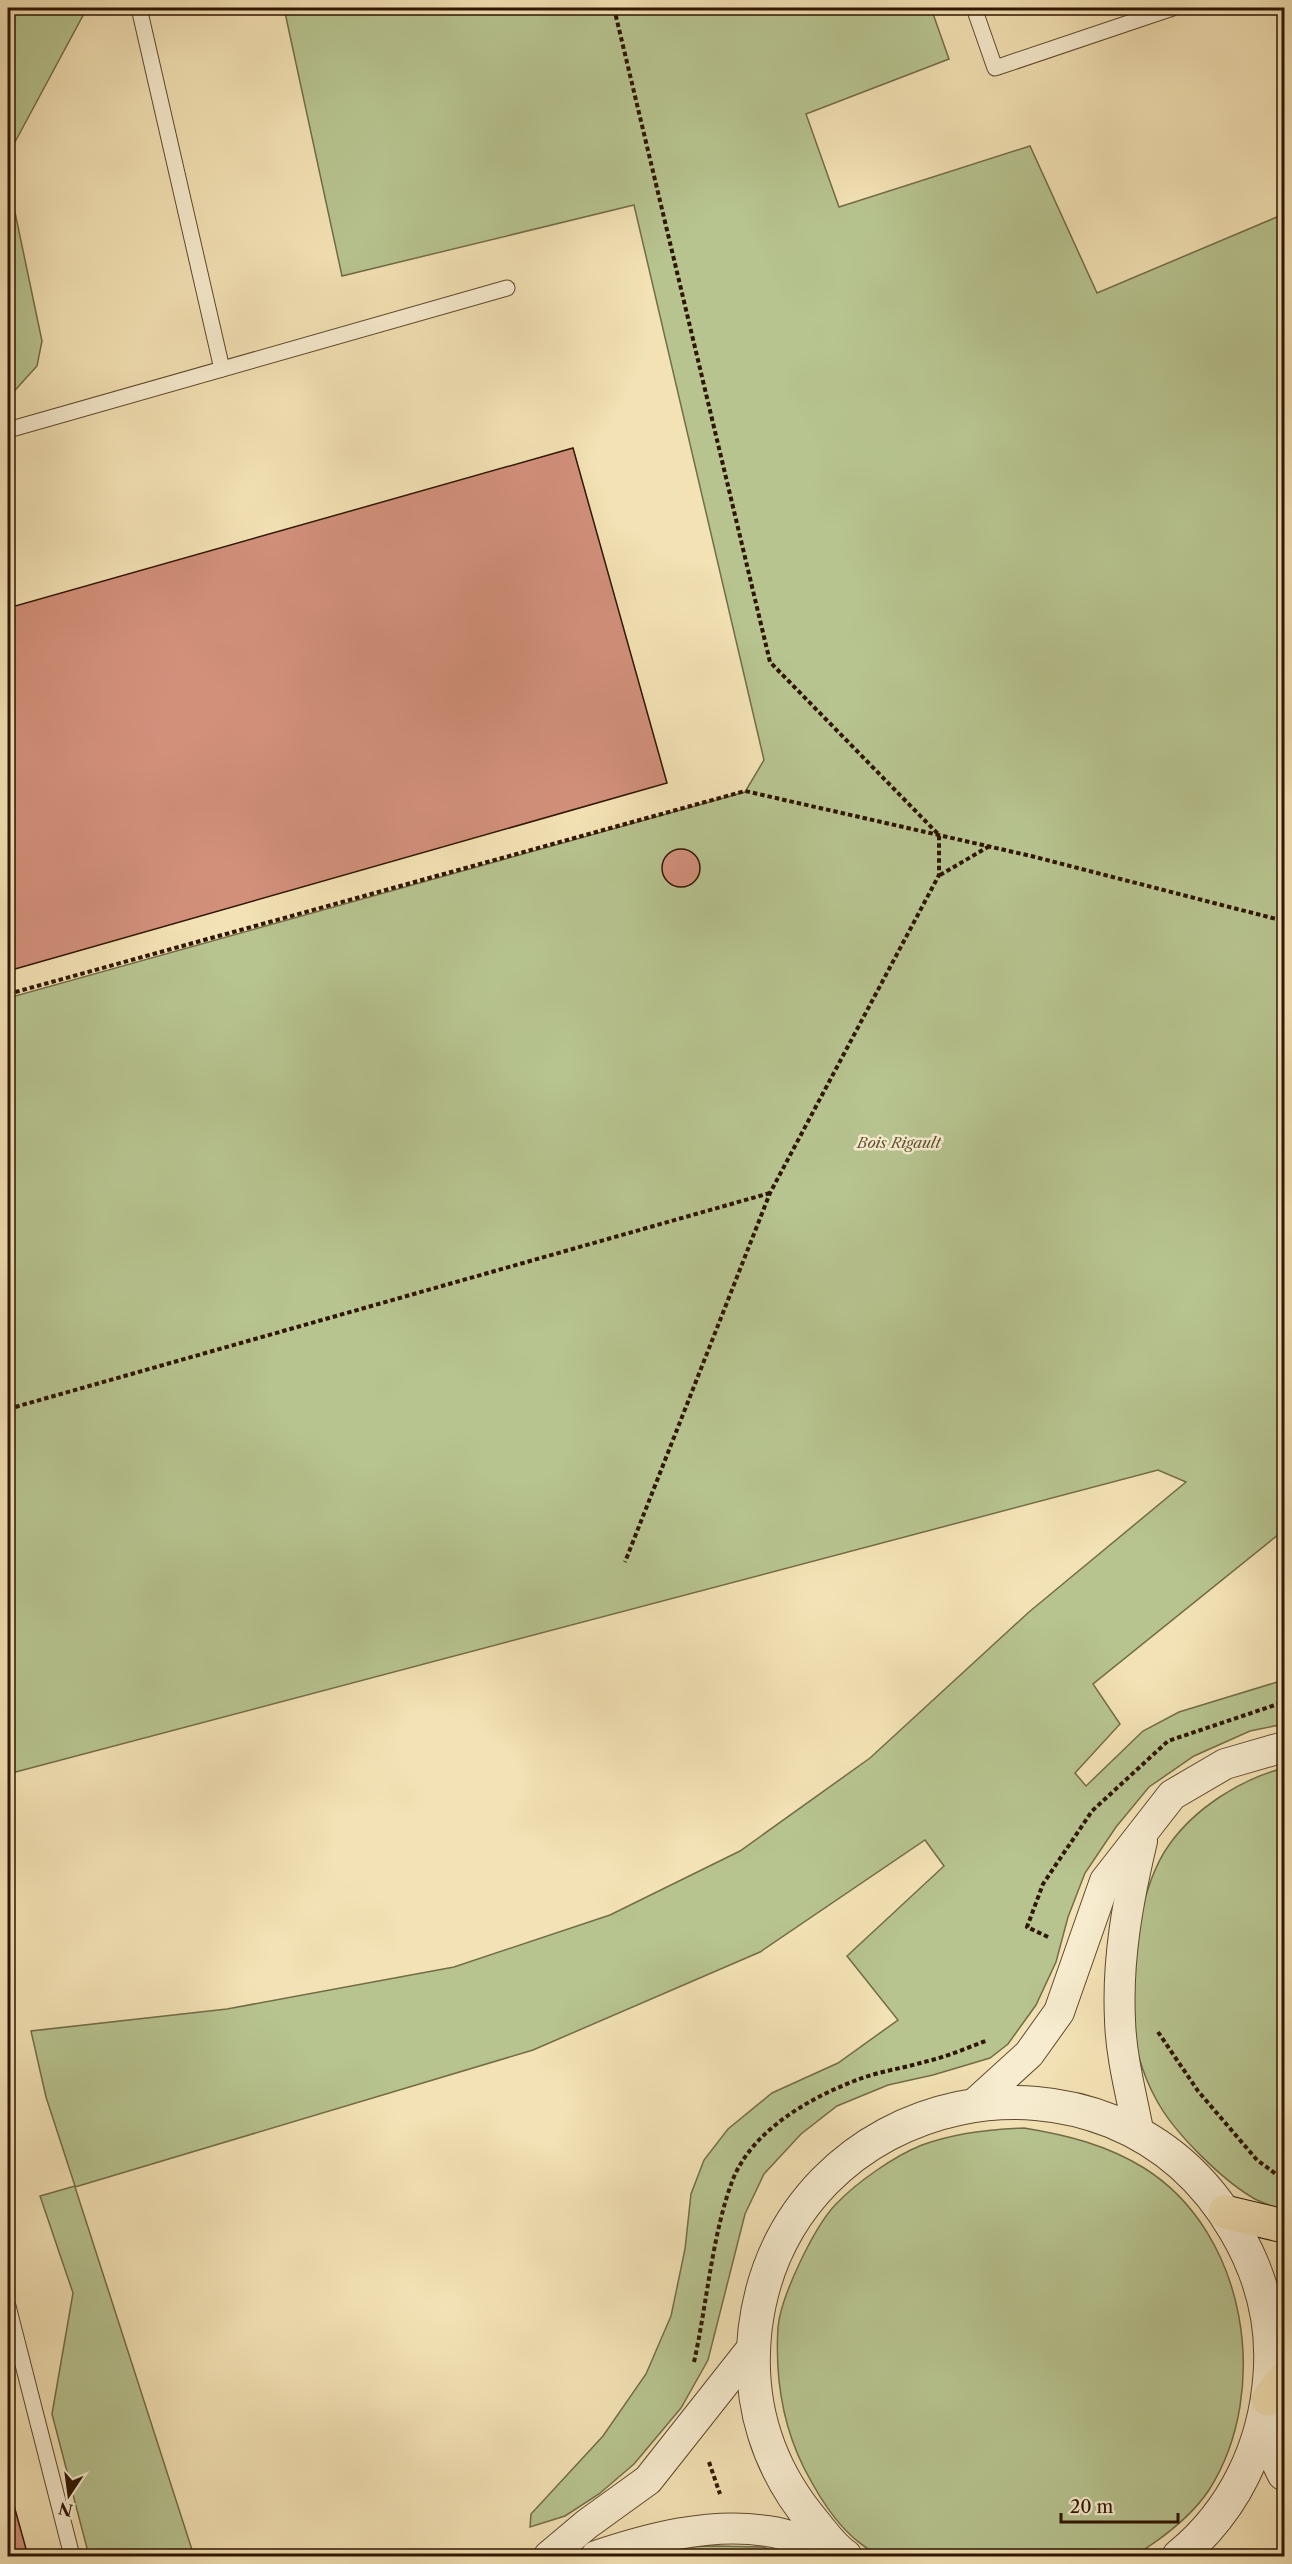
<svg xmlns="http://www.w3.org/2000/svg" width="1292" height="2564" font-family="'Libre Caslon Text',serif">
<rect width="100%" height="100%" fill="#f3e2b5"/>
<filter id="stains"><feTurbulence type="fractalNoise" baseFrequency=".00333" numOctaves="4"/><feColorMatrix values="0 0 0 0 .2 0 0 0 0 .09 0 0 0 0 .02 0 0 0 .5 -.17"/></filter>
<radialGradient id="worn" r=".72"><stop offset=".6" stop-color="#630" stop-opacity="0"/><stop offset="1" stop-color="#630" stop-opacity=".3"/></radialGradient>
<g fill="#b7c490" stroke="#736c48" stroke-width="1.5">
<path d="M 8,8 L 87,8 L 8,155 Z"/>
<path d="M 284,8 L 931,8 L 949,59 L 806,114 L 839,207 L 1030,146 L 1097,293 L 1284,214 L 1284,1530 L 1093,1684 L 1120,1724 L 1075,1773 L 1086,1786 L 1143,1731 L 1179,1712 L 1284,1680 L 1284,1724 L 1250,1731 L 1194,1756 L 1149,1787 L 1116,1827 L 1085,1873 L 1068,1917 L 1056,1962 L 1036,2005 L 1008,2044 L 990,2058 L 933,2075 L 888,2085 L 837,2106 L 801,2134 L 764,2174 L 745,2214 L 708,2360 L 681,2408 L 634,2464 L 599,2494 L 565,2516 L 530,2527 L 531,2514 L 603,2436 L 646,2374 L 671,2316 L 685,2249 L 691,2194 L 704,2160 L 728,2129 L 772,2093 L 838,2063 L 898,2020 L 847,1956 L 944,1866 L 925,1840 L 760,1952 L 533,2050 L 75,2187 L 194,2556 L 89,2556 L 52,2414 L 73,2293 L 40,2196 L 75,2186 L 46,2097 L 31,2031 L 227,2009 L 454,1967 L 610,1915 L 740,1851 L 870,1758 L 1029,1612 L 1186,1482 L 1158,1470 L 8,1774 L 8,998 L 745,792 L 764,760 L 634,205 L 342,276 Z"/>
<path d="M 8,179 L 42,341 L 37,366 L 8,398 Z"/>
<path d="M 1284,1768 L 1284,2211 C 1275,2207 1264,2204 1255,2199 C 1223,2181 1173,2132 1156,2099 C 1142,2074 1133,2041 1130,2012 C 1127,1967 1142,1882 1169,1845 C 1195,1808 1241,1779 1284,1768 Z"/>
<path d="M 1024,2128 C 1067,2135 1107,2145 1144,2168 C 1247,2232 1272,2391 1209,2490 C 1191,2517 1160,2540 1134,2556 L 880,2556 C 844,2538 822,2503 804,2468 C 782,2424 775,2377 778,2327 C 781,2296 814,2227 836,2204 C 856,2183 894,2156 922,2145 C 955,2133 989,2129 1024,2128 Z"/>
<path d="M 715,2546 L 762,2547 L 793,2556 L 637,2556 L 672,2547 Z"/>
</g>
<g fill="#d2907b" stroke="#2f1500" stroke-width="1.5">
<path d="M 573,448 L 667,783 L 8,971 L 8,608 Z"/>
<circle cx="681" cy="868" r="19"/>
<path d="M 8,2484 L 28,2556 L 8,2556 Z"/>
</g>
<g fill="none" stroke-linecap="round" stroke-linejoin="round">
<defs>
<g id="service">
<path d="M 139,8 L 222,369"/>
<path d="M 974,8 L 995,68 L 1173,8"/>
<path d="M 8,430 L 507,288"/>
<path d="M 8,2306 L 72,2556"/>
</g>
<g id="minor">
<path d="M 974,2104 L 1029,2054 L 1059,2012 L 1105,1881 L 1172,1795 L 1225,1764 L 1284,1747"/>
<path d="M 1139,2135 C 1132,2097 1121,2058 1120,2020 C 1117,1959 1128,1900 1142,1841"/>
<path d="M 549,2556 L 587,2524 L 648,2480 L 753,2347"/>
<path d="M 596,2556 C 650,2538 710,2522 767,2531 C 791,2534 815,2545 838,2551"/>
</g>
<g id="tertiary">
<path d="M 1262,2429 L 1284,2474"/>
<path d="M 845,2556 C 833,2548 824,2535 815,2524 C 768,2469 747,2403 755,2330 C 784,2085 1111,2017 1235,2230 C 1261,2274 1274,2324 1270,2375 C 1265,2446 1234,2511 1179,2556"/>
</g>
<g id="trunk">
<path d="M 1225,2212 L 1284,2226"/>
<path d="M 1268,2399 L 1284,2379"/>
</g>
</defs>
<use href="#service" stroke="#60482d" stroke-width="17"/>
<use href="#minor" stroke="#60482d" stroke-width="32"/>
<use href="#tertiary" stroke="#60482d" stroke-width="35"/>
<use href="#trunk" stroke="#2f1500" stroke-width="35"/>
<g stroke="#2f1500" stroke-width="4" stroke-dasharray="4.5 3" stroke-linecap="butt">
<path d="M 614,8 L 770,662 L 939,835 L 939,875 L 770,1193 L 625,1562"/>
<path d="M 940,875 L 988,847"/>
<path d="M 8,994 L 745,791 L 1031,856 L 1284,921"/>
<path d="M 8,1409 L 770,1193"/>
<path d="M 1048,1937 L 1027,1927 L 1043,1884 L 1092,1811 L 1168,1741 L 1284,1702"/>
<path d="M 1158,2032 L 1198,2091 L 1257,2160 L 1284,2180"/>
<path d="M 694,2362 C 707,2304 712,2234 733,2179 C 754,2128 813,2096 862,2078 C 882,2071 904,2068 924,2062 C 946,2057 967,2048 988,2040"/>
<path d="M 709,2462 L 720,2494"/>
<path d="M 1278,2556 L 1284,2546"/>
</g>
<use href="#service" stroke="#f7eccf" stroke-width="15"/>
<use href="#minor" stroke="#f7eccf" stroke-width="30"/>
<use href="#tertiary" stroke="#f7eccf" stroke-width="33"/>
<use href="#trunk" stroke="#f3e2b5" stroke-width="33"/>
</g>
<g text-anchor="middle" dominant-baseline="central" stroke-width="5" stroke-linejoin="round" paint-order="stroke">
<g font-size="15" font-style="italic" fill="#5f5232" stroke="#f7eccf">
<text x="899" y="1142">Bois Rigault</text>
</g>
</g>
<rect width="1292" height="2564" fill="none" stroke="#f3e2b5" stroke-width="30"/>
<rect x="9" y="9" width="1274" height="2546" fill="none" stroke="#2f1500" stroke-width="3"/>
<rect x="15" y="15" width="1262" height="2534" fill="none" stroke="#2f1500" stroke-width="1.5"/>
<g transform="translate(69 2495) rotate(193)" stroke="#f7eccf" stroke-width="4.5" paint-order="stroke">
<path d="M0-4.5L10 22L0 15L-10 22Z" fill="#2f1500"/>
<text y="-9" font-size="16" font-weight="bold" text-anchor="middle" fill="#2f1500">N</text>
</g>
<path d="M1061 2513v9h117v-9" fill="none" stroke="#2f1500" stroke-width="3"/>
<text x="1070" y="2513" font-size="18" fill="#2f1500" stroke="#f7eccf" stroke-width="4.5" paint-order="stroke">20 m</text>
<rect width="100%" height="100%" filter="url(#stains)"/>
<rect width="100%" height="100%" fill="url(#worn)"/>
</svg>
